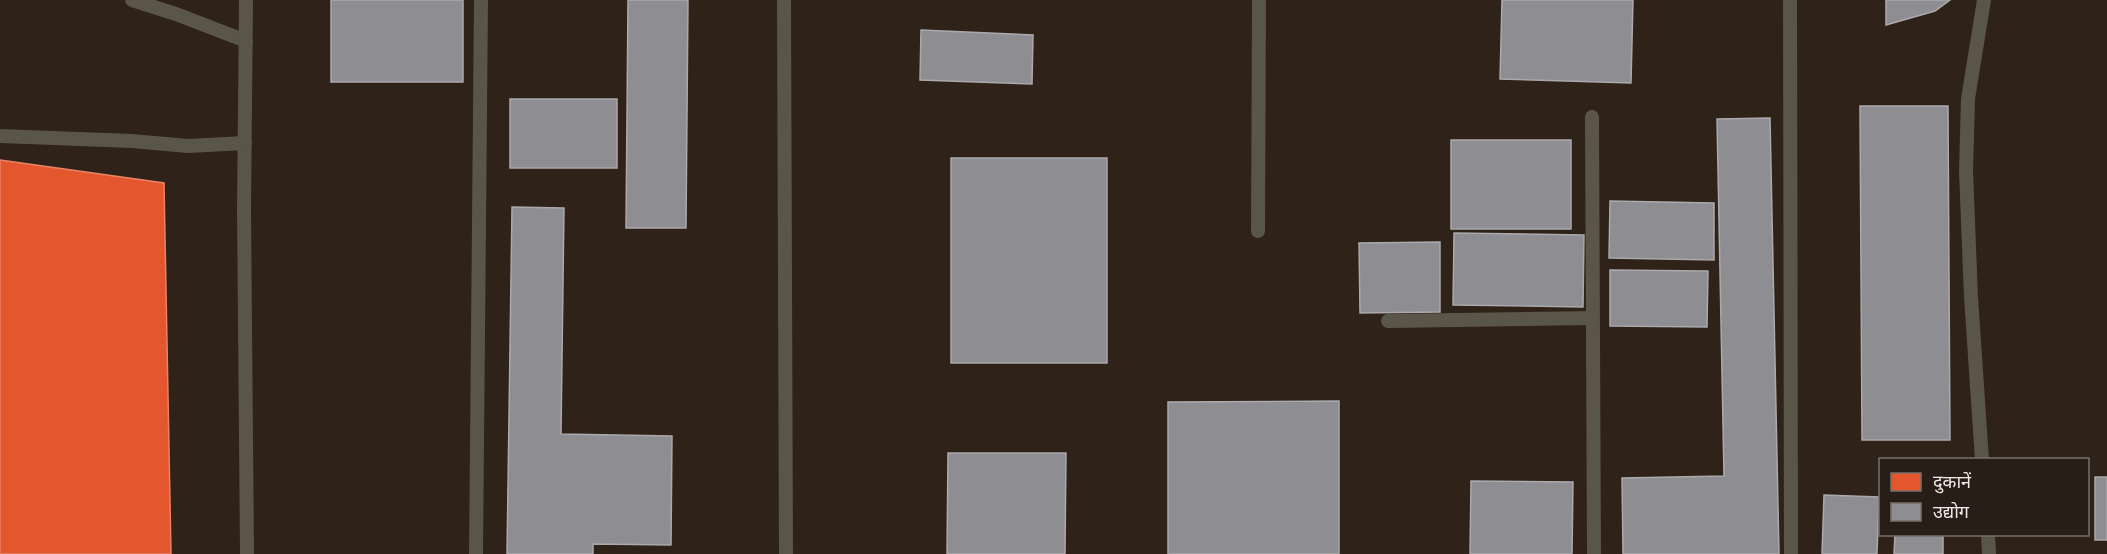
<svg xmlns="http://www.w3.org/2000/svg" width="2107" height="554" font-family="'Archivo Narrow','Noto Sans Devanagari',sans-serif">
<rect width="100%" height="100%" fill="#241f1c"/>
<path fill="#2e2219" fill-rule="evenodd" d="M 0,0 L 2107,0 L 2107,554 L 0,554 ZM 1880,460 L 2088,460 L 2088,534 L 1880,534 Z"/>
<path fill="#e4572e" stroke="#e88365" stroke-width="1.5" d="M 0,160 L 164,183 L 171,554 L 0,554 Z"/>
<g fill="#8d8d92" stroke="#aba9ab" stroke-width="1.5">
<rect x="331" y="0" width="132" height="82"/>
<path d="M 628,0 L 688,0 L 686,228 L 626,228 Z"/>
<path d="M 1502,0 L 1633,0 L 1631,83 L 1500,79 Z"/>
<path d="M 1886,0 L 1950,0 L 1935,11 L 1886,25 Z"/>
<path d="M 921,30 L 1033,35 L 1032,84 L 920,80 Z"/>
<rect x="510" y="99" width="107" height="69"/>
<path d="M 1860,106 L 1948,106 L 1950,440 L 1862,440 Z"/>
<path d="M 1770,118 L 1779,554 L 1623,554 L 1622,478 L 1724,476 L 1717,119 Z"/>
<rect x="1451" y="140" width="120" height="89"/>
<rect x="951" y="158" width="156" height="205"/>
<path d="M 1610,201 L 1714,203 L 1714,260 L 1609,258 Z"/>
<path d="M 512,207 L 564,208 L 561,434 L 672,436 L 671,545 L 593,544 L 593,554 L 507,554 Z"/>
<path d="M 1454,233 L 1584,235 L 1583,307 L 1453,305 Z"/>
<path d="M 1440,242 L 1440,312 L 1360,313 L 1359,243 Z"/>
<path d="M 1610,270 L 1708,271 L 1707,327 L 1610,326 Z"/>
<path d="M 1339,401 L 1339,554 L 1168,554 L 1168,402 Z"/>
<path d="M 948,453 L 1066,453 L 1065,554 L 947,554 Z"/>
<rect x="2095" y="477" width="12" height="63"/>
<path d="M 1471,481 L 1573,482 L 1572,554 L 1470,554 Z"/>
<path d="M 1824,495 L 1879,497 L 1877,554 L 1822,554 Z"/>
<path d="M 1895,534 L 1943,534 L 1943,554 L 1894,554 Z"/>
</g>
<g fill="none" stroke-linecap="round" stroke-linejoin="round">
<g stroke="#5a5549" stroke-width="14">
<path d="M 132,0 L 176,14 L 246,41"/>
<path d="M 246,0 L 244,209 L 247,554"/>
<path d="M 784,0 L 786,554"/>
<path d="M 1790,0 L 1791,554"/>
<path d="M 1592,117 L 1594,554"/>
<path d="M 0,136 L 132,141 L 188,146 L 245,143"/>
<path d="M 1258,231 L 1259,0"/>
<path d="M 1388,321 L 1593,318"/>
<path d="M 1982,460 L 1971,297 L 1966,171 L 1968,99 L 1984,0"/>
<path d="M 1988,534 L 1989,554"/>
<path d="M 476,554 L 481,0"/>
</g>
</g>
<rect x="1879" y="458" width="210" height="78" fill="#271e18" stroke="#78706a" stroke-width="1.5"/>
<rect x="1891" y="473" width="30" height="18" fill="#e4572e" stroke="#78706a" stroke-width="1.5"/>
<text x="1933" y="488" font-size="18" fill="#f1eae6">दुकानें</text>
<rect x="1891" y="503" width="30" height="18" fill="#8d8d92" stroke="#78706a" stroke-width="1.5"/>
<text x="1933" y="518" font-size="18" fill="#f1eae6">उद्योग</text>
</svg>
